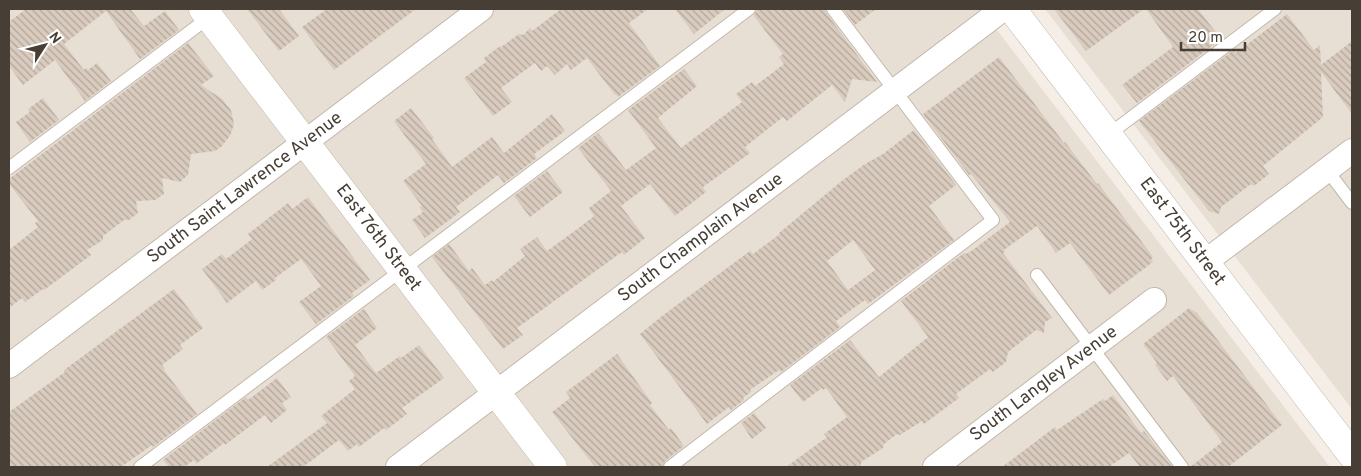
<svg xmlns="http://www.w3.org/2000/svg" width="1361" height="476" font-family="Overpass,sans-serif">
<defs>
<pattern id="building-back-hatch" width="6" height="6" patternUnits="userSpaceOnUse" patternTransform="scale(1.25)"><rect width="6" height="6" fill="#d9cbbe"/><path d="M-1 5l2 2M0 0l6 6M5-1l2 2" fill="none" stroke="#b2a69b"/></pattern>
</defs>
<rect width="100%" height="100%" fill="#f4eee6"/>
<g fill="#e8dfd4">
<path d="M 9,9 L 981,9 L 1330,467 L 9,467 Z"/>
<path d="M 1045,9 L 1352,9 L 1352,409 Z"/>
</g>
<g fill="url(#building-back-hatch)" fill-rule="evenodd">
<path d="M 26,9 L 130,9 L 144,26 L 165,11 L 179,30 L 140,59 L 106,11 L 64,44 L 84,70 L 86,68 L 88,70 L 97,63 L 111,81 L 85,101 L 55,60 L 23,85 L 9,66 L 9,22 Z"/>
<path d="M 247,9 L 279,9 L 299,36 L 279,51 Z"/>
<path d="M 327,9 L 416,9 L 334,70 L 302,27 Z"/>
<path d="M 561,9 L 648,9 L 629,23 L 660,66 L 618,97 L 616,94 L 615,95 L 587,58 L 571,70 L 567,64 L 555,75 L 547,66 L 541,71 L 535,63 L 501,88 L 512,102 L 493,116 L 464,78 L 486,62 L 484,58 L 500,46 L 501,47 L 519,34 L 523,35 L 530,28 L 532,31 Z"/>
<path d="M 675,9 L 725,9 L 694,34 Z"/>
<path d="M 757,9 L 825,9 L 827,14 L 877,82 L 852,79 L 845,102 L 832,85 L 787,121 L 783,117 L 745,147 L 750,153 L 703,187 L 706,192 L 675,216 L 650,184 L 621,206 L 645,238 L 624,255 L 622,252 L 517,328 L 523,335 L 503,349 L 432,257 L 449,244 L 469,271 L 472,268 L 485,285 L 492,280 L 493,282 L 525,256 L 520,249 L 537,237 L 547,251 L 580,227 L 594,216 L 589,208 L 611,191 L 578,148 L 598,133 L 626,170 L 656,148 L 628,110 L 684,69 L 697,86 L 658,118 L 681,148 L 742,102 L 736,94 L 752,82 L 755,86 L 784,64 L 779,57 L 783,54 L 754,16 Z"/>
<path d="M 843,9 L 876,9 L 855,25 Z"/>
<path d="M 1054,9 L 1144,9 L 1086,51 Z"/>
<path d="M 1146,9 L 1198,9 L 1221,39 L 1137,103 L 1122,85 L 1173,47 Z"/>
<path d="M 1287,14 L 1314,50 L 1320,45 L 1321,65 L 1352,41 L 1352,114 L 1321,72 L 1323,117 L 1263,166 L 1269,174 L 1254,186 L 1251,184 L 1221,207 L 1219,214 L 1209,211 L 1139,121 L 1231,52 L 1234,51 L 1236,53 Z"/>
<path d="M 188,43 L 214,76 L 201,85 L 222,99 L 231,110 L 234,124 L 230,136 L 221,147 L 215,151 L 191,154 L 188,175 L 180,182 L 162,178 L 164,194 L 155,200 L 136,201 L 138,213 L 129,220 L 124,220 L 103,236 L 103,240 L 87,250 L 91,255 L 44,290 L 43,289 L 25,302 L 22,298 L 9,308 L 9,250 L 38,227 L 35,223 L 38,221 L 9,184 L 9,179 Z"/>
<path d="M 999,57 L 1064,143 L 1065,142 L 1097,184 L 1098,183 L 1153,257 L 1151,260 L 1153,262 L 1109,295 L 1070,243 L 1056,253 L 1037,226 L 1004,250 L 1005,252 L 1003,253 L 1052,318 L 1045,322 L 1044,333 L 1036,330 L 1008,352 L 1006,362 L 993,372 L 990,369 L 956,394 L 959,398 L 924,424 L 922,421 L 900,435 L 897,434 L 884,444 L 883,448 L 861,462 L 861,467 L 786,467 L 827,437 L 824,434 L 847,417 L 826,388 L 823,390 L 822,388 L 803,402 L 790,385 L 850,340 L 879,377 L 928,337 L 901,301 L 964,253 L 965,254 L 970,252 L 1010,222 L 971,174 L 969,175 L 923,114 Z"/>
<path d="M 43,98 L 59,120 L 30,142 L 16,122 L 30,112 L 28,109 Z"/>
<path d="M 411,108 L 434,138 L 432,139 L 452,167 L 492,137 L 504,153 L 552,114 L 565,131 L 534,154 L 537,158 L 504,183 L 498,175 L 456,207 L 460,212 L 425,238 L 412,220 L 423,212 L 419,207 L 422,206 L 403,181 L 426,164 L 394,121 Z"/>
<path d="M 914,130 L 956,185 L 929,206 L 954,240 L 868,304 L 865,300 L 836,321 L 840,327 L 781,372 L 779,370 L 750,390 L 751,392 L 743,398 L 744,400 L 731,410 L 729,407 L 707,424 L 640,334 L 662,316 L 750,251 L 753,254 L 780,234 L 779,233 L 843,180 L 865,164 L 883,154 ZM 853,240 L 875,270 L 848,290 L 827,261 Z"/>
<path d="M 547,171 L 563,192 L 530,217 L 514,196 Z"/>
<path d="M 308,197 L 370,280 L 352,293 L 354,296 L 316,324 L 299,302 L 321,286 L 301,259 L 275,278 L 276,280 L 262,290 L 256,281 L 227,303 L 202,269 L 222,254 L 226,259 L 252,239 L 248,234 L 288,203 L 292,209 Z"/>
<path d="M 174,289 L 203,328 L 180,345 L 183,349 L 162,365 L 165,369 L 164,370 L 197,414 L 153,447 L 152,445 L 121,467 L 9,467 L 9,412 L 65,372 L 64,370 Z"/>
<path d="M 1189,308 L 1197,313 L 1282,425 L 1228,467 L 1190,467 L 1222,442 L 1173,376 L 1167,381 L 1155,365 L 1157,363 L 1143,344 Z"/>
<path d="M 364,309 L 377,328 L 355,345 L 376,373 L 400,356 L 401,358 L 419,345 L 444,378 L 402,408 L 407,414 L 386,430 L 384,428 L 359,447 L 357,444 L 348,451 L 339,440 L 303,467 L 267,467 L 327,423 L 321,416 L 355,389 L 349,381 L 355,376 L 326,337 Z"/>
<path d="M 617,354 L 652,403 L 650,405 L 669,430 L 671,428 L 684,446 L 665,461 L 662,467 L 595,467 L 552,412 L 570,398 L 566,392 Z"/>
<path d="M 277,378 L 291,397 L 282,403 L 287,410 L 271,423 L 265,415 L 225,445 L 224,443 L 196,464 L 194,460 L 184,467 L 169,467 L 163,460 L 246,397 L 248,400 Z"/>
<path d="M 1113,395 L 1141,433 L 1144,431 L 1172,467 L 1140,467 L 1129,453 L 1109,467 L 1002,467 L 1055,427 L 1057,430 L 1103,399 L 1105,401 Z"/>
<path d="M 754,413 L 766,428 L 752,439 L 741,423 Z"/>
</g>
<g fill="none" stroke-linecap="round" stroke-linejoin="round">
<defs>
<g id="service">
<path d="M 1108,135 L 1275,9"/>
<path d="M 9,168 L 212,15"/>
<path d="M 1327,170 L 1352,203"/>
<path d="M 1037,275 L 1182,467"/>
<path d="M 140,467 L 749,9"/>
<path d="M 670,467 L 993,220 L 833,9"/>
</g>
<g id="minor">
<path d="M 1205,262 L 1352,151"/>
<path d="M 9,366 L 481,9"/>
<path d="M 398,467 L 1003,9"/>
<path d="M 935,467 L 1154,300"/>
</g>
<g id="tertiary">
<path d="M 203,9 L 553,467"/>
<path d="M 1012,9 L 1352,455"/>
</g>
</defs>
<use href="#service" stroke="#c3b7ab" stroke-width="14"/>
<use href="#minor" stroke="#c3b7ab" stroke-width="26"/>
<use href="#tertiary" stroke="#c3b7ab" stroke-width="29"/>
<use href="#service" stroke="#fff" stroke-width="12"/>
<use href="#minor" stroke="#fff" stroke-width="24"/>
<use href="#tertiary" stroke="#fff" stroke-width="28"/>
</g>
<g text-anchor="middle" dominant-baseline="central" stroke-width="4" stroke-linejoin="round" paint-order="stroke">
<g font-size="18" fill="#473e35" stroke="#fff">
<text transform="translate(245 188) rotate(-37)">South Saint Lawrence Avenue</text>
<text transform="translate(1182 232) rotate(53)">East 75th Street</text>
<text transform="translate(378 238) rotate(53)">East 76th Street</text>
<text transform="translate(701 238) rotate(-37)">South Champlain Avenue</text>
<text transform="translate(1044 384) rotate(-37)">South Langley Avenue</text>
</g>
</g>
<rect width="1361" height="476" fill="none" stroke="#473e35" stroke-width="20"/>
<g transform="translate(45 45) rotate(54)" stroke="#ffffff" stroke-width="4" paint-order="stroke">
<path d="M0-4L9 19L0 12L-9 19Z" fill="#473e35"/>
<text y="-8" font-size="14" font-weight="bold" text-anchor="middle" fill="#473e35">N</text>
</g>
<path d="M1181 42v8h64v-8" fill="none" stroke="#473e35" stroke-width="2.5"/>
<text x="1188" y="42" font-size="15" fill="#473e35" stroke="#ffffff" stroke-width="4" paint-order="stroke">20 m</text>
</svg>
